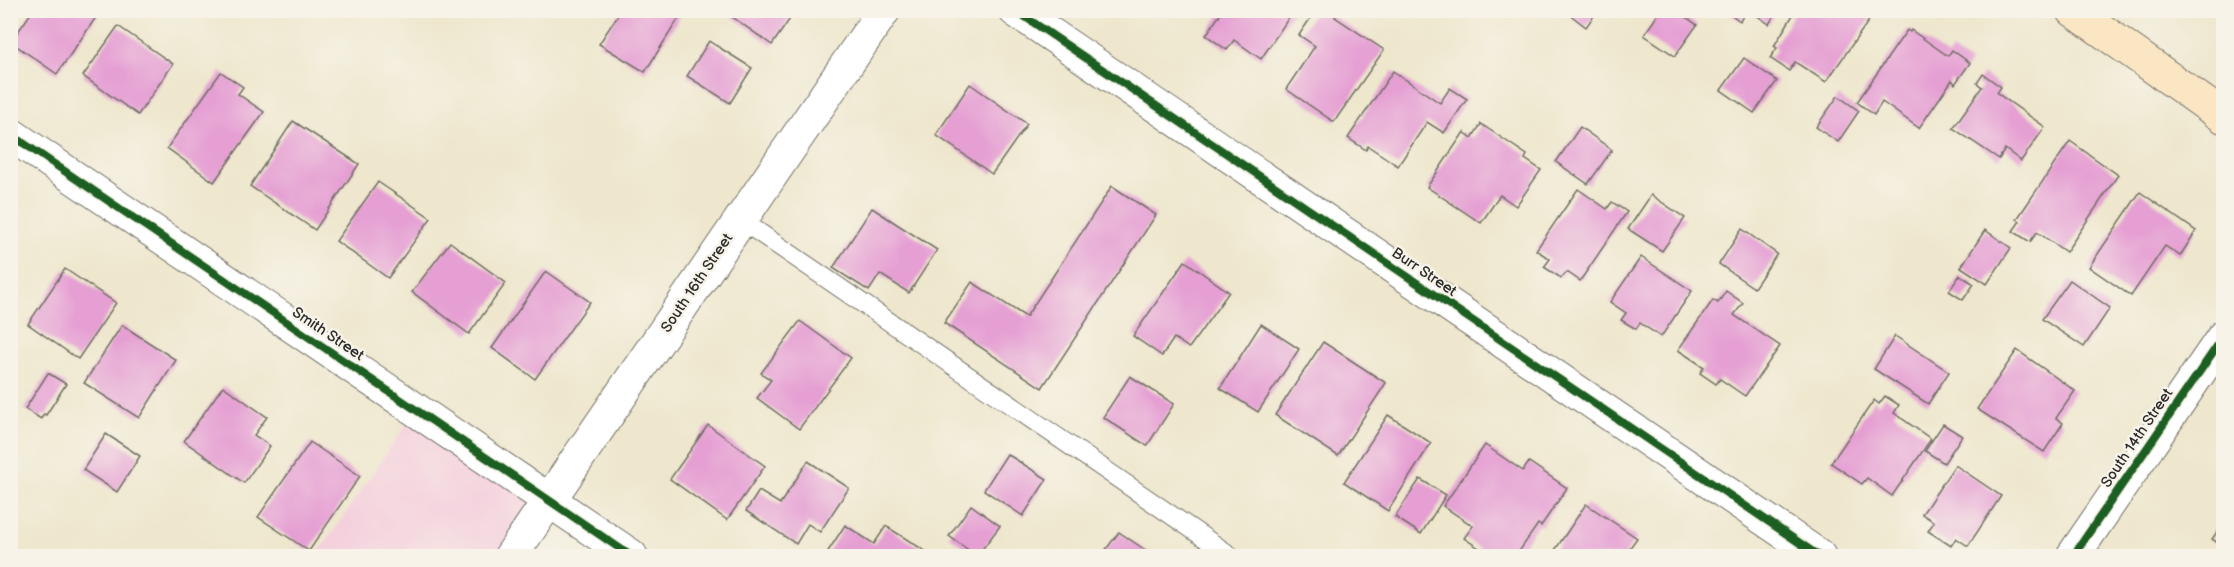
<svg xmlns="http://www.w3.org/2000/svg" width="2234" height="567" font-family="'Balsamiq Sans',sans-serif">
<rect width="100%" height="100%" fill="#f7f3e8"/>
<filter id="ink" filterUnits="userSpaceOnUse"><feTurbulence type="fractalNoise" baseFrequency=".0167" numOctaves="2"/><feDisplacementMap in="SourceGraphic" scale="12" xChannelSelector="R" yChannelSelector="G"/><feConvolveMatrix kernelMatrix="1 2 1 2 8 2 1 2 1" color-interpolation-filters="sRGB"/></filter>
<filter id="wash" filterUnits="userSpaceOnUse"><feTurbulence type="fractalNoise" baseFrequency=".008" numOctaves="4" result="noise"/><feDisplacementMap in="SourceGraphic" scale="24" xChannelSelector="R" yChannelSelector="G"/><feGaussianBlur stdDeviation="1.35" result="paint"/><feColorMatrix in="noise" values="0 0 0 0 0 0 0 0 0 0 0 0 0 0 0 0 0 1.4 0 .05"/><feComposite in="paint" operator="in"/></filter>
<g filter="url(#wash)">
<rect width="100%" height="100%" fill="#eee7cd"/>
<path fill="#f4cfdd" d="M 416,410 L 549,500 L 511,556 L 316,556 Z"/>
<g id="blocks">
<g fill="#e59fd3">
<path d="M 33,10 L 101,10 L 57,74 L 11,42 Z"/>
<path d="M 621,10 L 684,10 L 645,72 L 599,44 Z"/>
<path d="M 735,10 L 796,10 L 772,45 L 731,16 Z"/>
<path d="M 1223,10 L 1294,10 L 1261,59 L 1234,40 L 1227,50 L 1206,35 Z"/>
<path d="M 1316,10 L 1340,10 L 1335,17 L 1384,50 L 1334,122 L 1286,89 L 1315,46 L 1299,35 Z"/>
<path d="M 1564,10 L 1598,10 L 1586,27 Z"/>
<path d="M 1661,10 L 1676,10 L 1697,25 L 1675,56 L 1644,35 Z"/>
<path d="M 1725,10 L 1747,10 L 1740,21 Z"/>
<path d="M 1749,10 L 1778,10 L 1769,24 Z"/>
<path d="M 1796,10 L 1868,10 L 1865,15 L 1870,19 L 1826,82 L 1795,62 L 1789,71 L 1770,58 L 1777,48 L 1774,46 Z"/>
<path d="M 118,26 L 173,64 L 138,115 L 83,76 Z"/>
<path d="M 1907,30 L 1910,32 L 1911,30 L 1948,56 L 1952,50 L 1970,63 L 1955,84 L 1952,80 L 1919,128 L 1882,102 L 1874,115 L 1857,102 Z"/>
<path d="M 709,41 L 752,68 L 730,103 L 687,76 Z"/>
<path d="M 1744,58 L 1777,81 L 1754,113 L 1721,90 Z"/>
<path d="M 1393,71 L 1440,103 L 1450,88 L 1467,99 L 1444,133 L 1427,122 L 1398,166 L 1368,146 L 1366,150 L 1348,138 Z"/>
<path d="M 221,72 L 243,87 L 238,94 L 264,112 L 214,182 L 167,148 Z"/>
<path d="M 1983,74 L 2001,87 L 1997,93 L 2045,127 L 2021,161 L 2005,149 L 1999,159 L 1953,128 L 1982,87 L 1977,83 Z"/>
<path d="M 970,84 L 1027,124 L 992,174 L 936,135 Z"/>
<path d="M 1838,96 L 1859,111 L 1838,142 L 1816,127 Z"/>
<path d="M 293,121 L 359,164 L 315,230 L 250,186 Z"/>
<path d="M 1481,124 L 1527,155 L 1525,159 L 1541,170 L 1516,206 L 1500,195 L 1481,223 L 1427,187 L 1464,132 L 1472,138 Z"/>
<path d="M 1580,127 L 1612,150 L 1588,184 L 1556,162 Z"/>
<path d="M 2070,141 L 2118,175 L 2066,252 L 2037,232 L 2030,242 L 2013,231 L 2020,221 L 2017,219 Z"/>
<path d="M 378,182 L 431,218 L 388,278 L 336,241 Z"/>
<path d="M 1112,186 L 1156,215 L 1042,388 L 944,323 L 972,282 L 1026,317 Z"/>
<path d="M 1578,189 L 1607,209 L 1612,202 L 1627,212 L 1580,281 L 1567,272 L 1561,278 L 1544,267 L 1550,259 L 1536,250 Z"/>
<path d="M 2140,192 L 2196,231 L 2180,256 L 2165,246 L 2131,296 L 2089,267 Z"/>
<path d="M 1651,195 L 1685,218 L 1662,251 L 1628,229 Z"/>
<path d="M 872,208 L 937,250 L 909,293 L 880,274 L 869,291 L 833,268 Z"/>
<path d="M 1742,229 L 1777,254 L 1754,288 L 1719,264 Z"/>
<path d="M 1985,230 L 2011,248 L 1987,284 L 1961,267 Z"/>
<path d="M 450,242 L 506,283 L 469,334 L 412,292 Z"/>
<path d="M 1641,257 L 1692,291 L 1661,337 L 1640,323 L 1636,329 L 1621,320 L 1626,313 L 1610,302 Z"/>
<path d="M 1185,261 L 1229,292 L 1189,348 L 1174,338 L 1162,356 L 1133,336 Z"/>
<path d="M 65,269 L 116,303 L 78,359 L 28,324 Z"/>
<path d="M 546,271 L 590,302 L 535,379 L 492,348 Z"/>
<path d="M 1960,275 L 1974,284 L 1963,300 L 1949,291 Z"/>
<path d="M 2070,280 L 2110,308 L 2084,347 L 2042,319 Z"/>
<path d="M 1726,291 L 1743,303 L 1734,315 L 1780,346 L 1745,396 L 1720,379 L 1716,384 L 1700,373 L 1704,367 L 1678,350 L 1713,300 L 1718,303 Z"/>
<path d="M 800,321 L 851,358 L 799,429 L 757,398 L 771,380 L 761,373 Z"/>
<path d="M 1261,324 L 1299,349 L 1258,412 L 1220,388 Z"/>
<path d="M 122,325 L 176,360 L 139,418 L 84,383 Z"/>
<path d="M 1895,336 L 1949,372 L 1928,404 L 1874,369 Z"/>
<path d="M 1323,342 L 1386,383 L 1338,456 L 1275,415 Z"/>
<path d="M 2017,350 L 2075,391 L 2056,418 L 2063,423 L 2044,452 L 1977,409 Z"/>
<path d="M 48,373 L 66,384 L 46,415 L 44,414 L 41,419 L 25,409 Z"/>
<path d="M 1130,376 L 1174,404 L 1147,446 L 1103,417 Z"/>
<path d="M 223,386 L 267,417 L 254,435 L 270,446 L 244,483 L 184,441 Z"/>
<path d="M 1885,396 L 1899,405 L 1894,413 L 1931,439 L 1892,496 L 1867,478 L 1862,484 L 1831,463 L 1874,400 L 1879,404 Z"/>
<path d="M 1388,415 L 1431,443 L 1388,511 L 1344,482 Z"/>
<path d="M 1943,424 L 1962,436 L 1944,463 L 1925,451 Z"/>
<path d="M 708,425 L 765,466 L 727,520 L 670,479 Z"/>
<path d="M 106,434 L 140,456 L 117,492 L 83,470 Z"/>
<path d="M 310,442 L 360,476 L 309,551 L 258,517 Z"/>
<path d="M 1485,445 L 1523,471 L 1529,462 L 1567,488 L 1541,526 L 1538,524 L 1516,556 L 1491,556 L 1464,538 L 1473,526 L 1443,506 Z"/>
<path d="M 1007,454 L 1047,479 L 1023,516 L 984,490 Z"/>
<path d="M 808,461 L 849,488 L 820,532 L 808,524 L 796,544 L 746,511 L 759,491 L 780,504 Z"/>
<path d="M 1955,465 L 2001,496 L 1968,546 L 1956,538 L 1951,546 L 1928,531 L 1934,522 L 1922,514 Z"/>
<path d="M 1420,479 L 1446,495 L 1421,534 L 1395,517 Z"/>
<path d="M 1586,504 L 1637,538 L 1624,556 L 1551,556 Z"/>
<path d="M 971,505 L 1000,526 L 977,556 L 949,536 Z"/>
<path d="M 2224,522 L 2224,547 L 2212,539 Z"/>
<path d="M 845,525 L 874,544 L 886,526 L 925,551 L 921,556 L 825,556 Z"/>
<path d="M 1119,532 L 1154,556 L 1101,556 Z"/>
</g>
</g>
</g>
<g filter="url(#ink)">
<use href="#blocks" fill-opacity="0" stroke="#6f6d64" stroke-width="1.5"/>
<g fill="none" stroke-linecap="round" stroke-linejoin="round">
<defs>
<path id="lane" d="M 741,220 L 1231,556"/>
<g id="street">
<path d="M 1015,10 L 1819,556"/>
<path d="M 10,134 L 631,556"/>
<path d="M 511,556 L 884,10"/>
<path d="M 2073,556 L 2224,336"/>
</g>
<path id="secondary" d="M 2073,10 L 2224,117"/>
</defs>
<use href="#lane" stroke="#6f6d64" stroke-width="20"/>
<use href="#street" stroke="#6f6d64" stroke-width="35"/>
<use href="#secondary" stroke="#6f6d64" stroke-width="35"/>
<use href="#lane" stroke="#fff" stroke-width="18"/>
<use href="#street" stroke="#fff" stroke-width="33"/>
<use href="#secondary" stroke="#fbe6c4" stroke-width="33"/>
<defs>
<g id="cycleway">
<path d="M 1015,10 L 1819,556"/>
<path d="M 10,134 L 631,556"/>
<path d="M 2073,556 L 2224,336"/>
</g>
</defs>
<use href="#cycleway" stroke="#f7f3e8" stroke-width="11"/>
<use href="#cycleway" stroke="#1b5e20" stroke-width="8"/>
</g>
</g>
<g text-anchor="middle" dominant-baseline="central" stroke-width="5" stroke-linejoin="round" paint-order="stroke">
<g font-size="15" fill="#2b2b2b" stroke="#f7f3e8">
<text transform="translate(1424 272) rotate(34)">Burr Street</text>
<text transform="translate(697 283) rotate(-56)">South 16th Street</text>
<text transform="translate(328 334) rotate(34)">Smith Street</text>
<text transform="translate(2137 438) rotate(-56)">South 14th Street</text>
</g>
</g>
<rect width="2234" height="567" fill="none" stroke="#f7f3e8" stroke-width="36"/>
</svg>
